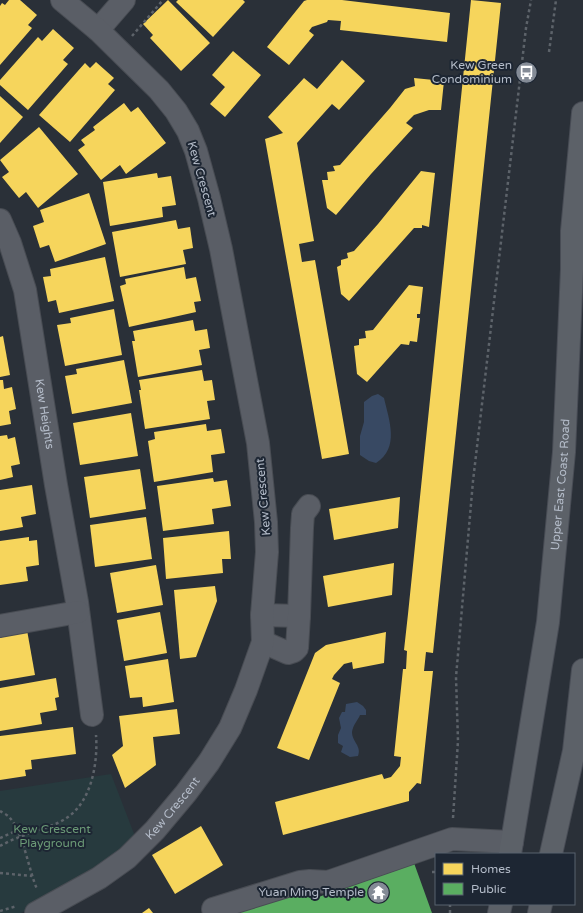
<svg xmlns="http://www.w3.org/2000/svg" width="583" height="913" font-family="'Varela Round',sans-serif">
<rect width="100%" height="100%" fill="#2a3038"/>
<path fill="#273a3e" d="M 111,774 L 136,839 L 121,853 L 39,904 L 21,913 L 0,913 L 0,791 Z"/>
<g fill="#384963">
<path d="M 378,394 L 384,398 C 389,420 400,448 376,463 L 369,461 L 360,455 L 360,436 L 364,422 L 364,402 L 372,396 Z"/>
<path d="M 357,702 L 363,706 L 366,710 L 366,715 L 360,715 C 358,720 353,725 352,732 C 352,742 362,746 358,756 L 350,757 L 341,752 L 343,746 L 338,743 L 338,735 L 341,728 L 339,718 L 342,712 L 345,712 L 346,704 Z"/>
</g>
<g fill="#f6d55c">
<path d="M 9,0 L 20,0 L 37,15 L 28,25 L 32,28 L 0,65 L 0,6 L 2,3 L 5,5 Z"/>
<path d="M 168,0 L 210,43 L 181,71 L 150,38 L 153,35 L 143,24 Z"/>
<path d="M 178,0 L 243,0 L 245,2 L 213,37 L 176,2 Z"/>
<path d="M 307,0 L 342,0 L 450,13 L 447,42 L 340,30 L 341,21 L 328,20 L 327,22 L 312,27 L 309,31 L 314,35 L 289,65 L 267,47 L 304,1 Z"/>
<path d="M 471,0 L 501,3 L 433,653 L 426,652 L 424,671 L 433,671 L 421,784 L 417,783 L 409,792 L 409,801 L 283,835 L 275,802 L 382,774 L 384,779 L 391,777 L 400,766 L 401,757 L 394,756 L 403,669 L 406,669 L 407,651 L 404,650 L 408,614 Z"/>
<path d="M 53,29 L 74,48 L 63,60 L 68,64 L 28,110 L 0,85 L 0,80 L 38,37 L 42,41 Z"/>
<path d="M 233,51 L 261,75 L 225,117 L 210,104 L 225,87 L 212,75 Z"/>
<path d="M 342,60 L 365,81 L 339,110 L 332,104 L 297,143 L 314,241 L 299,244 L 302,262 L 315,260 L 349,454 L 322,459 L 265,139 L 283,133 L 268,117 L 304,78 L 317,89 Z"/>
<path d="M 96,62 L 114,78 L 108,84 L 115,90 L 70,142 L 39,115 L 85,63 L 90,68 Z"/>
<path d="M 414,78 L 444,81 L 441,110 L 429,110 L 414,115 L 406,123 L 413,128 L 371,174 L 336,215 L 327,208 L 322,180 L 328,180 L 327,172 L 335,171 L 333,166 L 340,165 L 390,108 L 405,89 L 415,86 Z"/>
<path d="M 0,96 L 23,117 L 0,143 Z"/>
<path d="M 124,103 L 131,112 L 138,107 L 166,143 L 126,174 L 120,165 L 101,180 L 78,150 L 85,145 L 81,140 L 95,130 L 93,127 Z"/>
<path d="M 39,127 L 78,174 L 38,208 L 26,192 L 19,198 L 2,177 L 9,172 L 0,160 Z"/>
<path d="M 421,171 L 435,173 L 429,227 L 422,225 L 422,228 L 414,228 L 349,301 L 341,294 L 337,267 L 341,265 L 341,260 L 348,258 L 347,253 L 354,251 L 378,224 Z"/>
<path d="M 157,173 L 158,178 L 171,176 L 176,205 L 162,207 L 163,217 L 110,226 L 103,182 Z"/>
<path d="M 89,193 L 106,244 L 55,262 L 49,245 L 40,248 L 33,226 L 44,222 L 40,210 Z"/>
<path d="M 176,220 L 178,229 L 190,227 L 193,248 L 183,250 L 186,264 L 120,277 L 112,232 Z"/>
<path d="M 105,257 L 114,301 L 59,313 L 56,300 L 48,302 L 43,277 L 51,276 L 50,269 Z"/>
<path d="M 184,267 L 186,279 L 196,277 L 201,301 L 194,302 L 196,312 L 129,327 L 120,286 L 126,284 L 125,279 Z"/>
<path d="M 409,285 L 423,287 L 420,314 L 417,314 L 417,318 L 420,318 L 417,342 L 410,341 L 409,345 L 401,344 L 367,382 L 357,374 L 354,346 L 359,345 L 359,339 L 366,338 L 365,331 L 373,330 Z"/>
<path d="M 114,309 L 122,355 L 65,366 L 57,325 L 71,323 L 70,318 Z"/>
<path d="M 193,320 L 195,331 L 207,329 L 210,348 L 199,350 L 202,365 L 138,377 L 132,341 L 135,341 L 133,331 Z"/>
<path d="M 3,336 L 10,375 L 0,377 L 0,337 Z"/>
<path d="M 124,360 L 132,403 L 72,414 L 65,376 L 77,374 L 76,369 Z"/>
<path d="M 202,370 L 204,381 L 212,380 L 215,400 L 207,401 L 210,419 L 145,429 L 139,390 L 141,390 L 139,380 Z"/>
<path d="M 0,380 L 3,380 L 4,389 L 12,387 L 16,409 L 9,411 L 11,424 L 0,426 Z"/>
<path d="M 131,413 L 138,456 L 80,465 L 73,423 Z"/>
<path d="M 206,424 L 207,431 L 221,429 L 225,453 L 211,455 L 213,472 L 154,482 L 148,441 L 155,439 L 154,432 Z"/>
<path d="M 7,435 L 8,439 L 15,437 L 20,464 L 11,466 L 13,477 L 0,480 L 0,436 Z"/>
<path d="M 140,469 L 146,509 L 90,518 L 84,477 Z"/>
<path d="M 213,478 L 214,482 L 227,480 L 231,506 L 212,509 L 214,524 L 163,531 L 157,486 Z"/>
<path d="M 32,485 L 36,514 L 21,517 L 23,527 L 0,531 L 0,490 Z"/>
<path d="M 400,497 L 398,528 L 334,540 L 329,509 Z"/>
<path d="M 146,517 L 152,559 L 95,567 L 90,525 Z"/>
<path d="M 229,531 L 231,559 L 222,559 L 223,573 L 166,579 L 163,538 Z"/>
<path d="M 29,537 L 29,541 L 37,540 L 39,565 L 26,567 L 28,581 L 0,585 L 0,541 Z"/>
<path d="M 394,563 L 392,595 L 328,607 L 323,576 Z"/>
<path d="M 156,565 L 163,605 L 117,613 L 110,573 Z"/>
<path d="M 215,586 L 217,601 L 196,657 L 180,659 L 174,590 Z"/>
<path d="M 160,612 L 167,653 L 124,661 L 117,620 Z"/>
<path d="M 27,630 L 35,675 L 0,681 L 0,635 Z"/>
<path d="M 386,632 L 384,663 L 353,669 L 352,662 L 344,664 L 334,675 L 332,679 L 340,683 L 309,760 L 277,748 L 315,653 L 326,645 Z"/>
<path d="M 168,659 L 174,702 L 143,707 L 142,697 L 130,698 L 125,666 Z"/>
<path d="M 56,678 L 59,697 L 55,698 L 57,710 L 40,713 L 42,724 L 0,731 L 0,688 Z"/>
<path d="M 177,709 L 180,734 L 153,737 L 156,765 L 125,788 L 112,755 L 123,746 L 119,716 Z"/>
<path d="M 73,727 L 76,754 L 31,760 L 32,769 L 25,770 L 26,776 L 0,780 L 0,736 Z"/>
<path d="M 201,826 L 223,865 L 175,894 L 152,855 Z"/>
<path d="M 149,908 L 153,913 L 142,913 Z"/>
</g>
<path fill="#5aae61" d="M 414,863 L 432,913 L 230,913 L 307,885 L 313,899 Z"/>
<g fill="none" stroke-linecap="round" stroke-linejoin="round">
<defs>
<g id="minor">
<path d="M 98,30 L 124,0"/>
<path id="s1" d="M 0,220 L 10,243 L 25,290 L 56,485 L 77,602 L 92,715"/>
<path d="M 262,615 L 299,616"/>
<path d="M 0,626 L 78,612"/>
<path d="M 263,642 L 288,653 L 294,651 L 297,648 L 299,616 L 302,528 L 303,514 L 309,506"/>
<path d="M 213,909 L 300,882 L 310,881 L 328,882 L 452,839 L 512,842"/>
<path id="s2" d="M 36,913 L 99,878 L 127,858 L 155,830 L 186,793 L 209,762 L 230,728 L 246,690 L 263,642 L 262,615 L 267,552 L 266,522 L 258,443 L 221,249 L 209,198 L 196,151 L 188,131 L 176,111 L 159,90 L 98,30 L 62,0"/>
</g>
<g id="major">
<path id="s3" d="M 510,854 L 548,622 L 564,452 L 572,269 L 572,231 L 583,113"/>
<path d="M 551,854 L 574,751 L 583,670"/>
<path d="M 499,913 L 501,904"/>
<path d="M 539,913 L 541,904"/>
</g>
</defs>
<use href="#minor" stroke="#484c53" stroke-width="24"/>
<use href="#major" stroke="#484c55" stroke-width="24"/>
<g stroke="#5d636a" stroke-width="2.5" stroke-dasharray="3 3" stroke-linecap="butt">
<path d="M 132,36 L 163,0"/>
<path d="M 549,52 L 556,0"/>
<path d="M 0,811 C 3,813 8,815 10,818 C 23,832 29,871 37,889"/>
<path d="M 453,818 L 458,741 L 456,677 L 473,481 L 526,28 L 531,0"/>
<path d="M 0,838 L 18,830"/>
<path d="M 0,846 C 6,843 13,839 20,837 C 35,830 54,827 68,817 C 92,800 98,762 96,735"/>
<path d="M 432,872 L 436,872"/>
<path d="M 0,873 L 32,876"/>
<path d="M 0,911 L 17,906"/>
<path d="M 450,913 L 450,904"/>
</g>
<use href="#minor" stroke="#5a5e66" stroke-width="22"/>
<use href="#major" stroke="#5c6168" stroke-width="22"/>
</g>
<defs>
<symbol id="bus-disc" viewBox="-11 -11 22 22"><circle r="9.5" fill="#848b96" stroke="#1d2633"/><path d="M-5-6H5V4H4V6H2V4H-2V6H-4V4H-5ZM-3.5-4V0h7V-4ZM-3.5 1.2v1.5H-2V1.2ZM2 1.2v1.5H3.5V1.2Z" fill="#fff"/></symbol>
<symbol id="temple-disc" viewBox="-11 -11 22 22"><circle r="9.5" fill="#848b96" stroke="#1d2633"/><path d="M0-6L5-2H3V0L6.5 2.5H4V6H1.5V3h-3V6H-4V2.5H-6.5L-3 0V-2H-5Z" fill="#fff"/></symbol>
</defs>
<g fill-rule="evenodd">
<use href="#bus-disc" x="514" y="60" width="25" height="25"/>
<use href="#temple-disc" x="366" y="880" width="25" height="25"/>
</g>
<g text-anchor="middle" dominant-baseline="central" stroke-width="4" stroke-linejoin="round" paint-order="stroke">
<g font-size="12" fill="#b4bcc9" stroke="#1d2633" text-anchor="end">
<text x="512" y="65">Kew Green<tspan x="512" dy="14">Condominium</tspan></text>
<text x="364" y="892">Yuan Ming Temple</text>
</g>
<g font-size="12" fill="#b4bcc9" stroke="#1d2633">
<text transform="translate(202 179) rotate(74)">Kew Crescent</text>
<text stroke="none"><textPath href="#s1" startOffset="200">Kew Heights</textPath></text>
<text stroke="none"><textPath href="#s3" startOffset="373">Upper East Coast Road</textPath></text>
<text transform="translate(263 497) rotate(-95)">Kew Crescent</text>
<text stroke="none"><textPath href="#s2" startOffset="174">Kew Crescent</textPath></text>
</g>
<g font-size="12" fill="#6b9a76" stroke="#1d2633">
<text x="52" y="829">Kew Crescent<tspan x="52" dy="14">Playground</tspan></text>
</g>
</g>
<rect x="435" y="853" width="140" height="52" fill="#1d2633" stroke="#59626f"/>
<rect x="443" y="863" width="20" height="12" fill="#f6d55c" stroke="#59626f"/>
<text x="471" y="873" font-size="12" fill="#b4bcc9">Homes</text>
<rect x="443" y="883" width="20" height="12" fill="#5aae61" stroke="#59626f"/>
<text x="471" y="893" font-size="12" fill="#b4bcc9">Public</text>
</svg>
